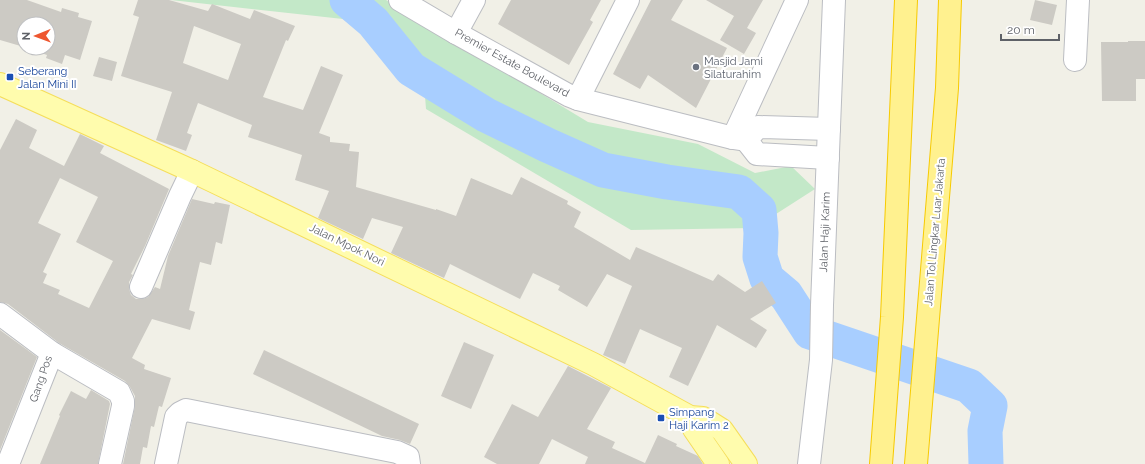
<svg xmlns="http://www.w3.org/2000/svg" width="1145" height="464" font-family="Raleway,sans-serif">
<rect width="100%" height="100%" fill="#f1f0e7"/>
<path fill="#c3e8c8" d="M 171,0 L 386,0 L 588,122 L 698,144 L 755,173 L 791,166 L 815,189 L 754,228 L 631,230 L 426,109 L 424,83 L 343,19 Z"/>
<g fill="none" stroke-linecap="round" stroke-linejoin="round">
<path stroke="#a8ceff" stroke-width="35" d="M 347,0 L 373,22 L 411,69 L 486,115 L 547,145 L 603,170 L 667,182 L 739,192 L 759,210 L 761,233 L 760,257 L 767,279 L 786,295 L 810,332 L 969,386 L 990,406 L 985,431 L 986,464"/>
</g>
<g fill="#cccac4" fill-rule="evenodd">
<path d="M 0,0 L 27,0 L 61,12 L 62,8 L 79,13 L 78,17 L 92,21 L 80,60 L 65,55 L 62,64 L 46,58 L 47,55 L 27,48 L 48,48 L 48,24 L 24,24 L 24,47 L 0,40 Z"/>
<path d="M 138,0 L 169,0 L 208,11 L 212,4 L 250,19 L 254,10 L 295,26 L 288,41 L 286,40 L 263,97 L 303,110 L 321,66 L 343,75 L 319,133 L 330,137 L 330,142 L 350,144 L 349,151 L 359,152 L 356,187 L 436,210 L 436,209 L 456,216 L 471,178 L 512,195 L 521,177 L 568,201 L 567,204 L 581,212 L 574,227 L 630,260 L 636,247 L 713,281 L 718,274 L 745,292 L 762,281 L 776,303 L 750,319 L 767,330 L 756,348 L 717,325 L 688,386 L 669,377 L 682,348 L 640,329 L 625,364 L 603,355 L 632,286 L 607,274 L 587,307 L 558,290 L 560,286 L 533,273 L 520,299 L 450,264 L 444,278 L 391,253 L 403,227 L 372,218 L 363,239 L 318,218 L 329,191 L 295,180 L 302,155 L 248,137 L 252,125 L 198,103 L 187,133 L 192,135 L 186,151 L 156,140 L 172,92 L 121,76 L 139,17 L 133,15 ZM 194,26 L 241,44 L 228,80 L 183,63 Z"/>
<path d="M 511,0 L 601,0 L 590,20 L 593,22 L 569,65 L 498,24 Z"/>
<path d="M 651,0 L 683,0 L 671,20 L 727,48 L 696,108 L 648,75 L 640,89 L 613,74 Z"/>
<path d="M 706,0 L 763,0 L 747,28 L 756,33 L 744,54 L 720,40 L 734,16 Z"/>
<path d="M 1035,0 L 1057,5 L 1052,25 L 1030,20 Z"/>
<path d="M 1128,41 L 1145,41 L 1145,79 L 1136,79 L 1136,101 L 1102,101 L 1101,42 L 1128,42 Z"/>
<path d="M 99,57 L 117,62 L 112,81 L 93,76 Z"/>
<path d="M 16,119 L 37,130 L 29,148 L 64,166 L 80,134 L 104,146 L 100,153 L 169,189 L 145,246 L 131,274 L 133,275 L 129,282 L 129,289 L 131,295 L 136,299 L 143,299 L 148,297 L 155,287 L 160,289 L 168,256 L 192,199 L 214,204 L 215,202 L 230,205 L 222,244 L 216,242 L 211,265 L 200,262 L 189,310 L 195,312 L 190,330 L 152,319 L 132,358 L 145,365 L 144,369 L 171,378 L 162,407 L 159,406 L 154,427 L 151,426 L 147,448 L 143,447 L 140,464 L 123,464 L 135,406 L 135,396 L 130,387 L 125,381 L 59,343 L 8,304 L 0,302 L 0,150 ZM 60,178 L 98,197 L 76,242 L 113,261 L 89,308 L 58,294 L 60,290 L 43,283 L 47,274 L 43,272 L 61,234 L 38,223 Z"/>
<path d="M 0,330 L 37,357 L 0,450 Z"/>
<path d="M 464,342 L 494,355 L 471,409 L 441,396 Z"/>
<path d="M 264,350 L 419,424 L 410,444 L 400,440 L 382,436 L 253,374 Z"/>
<path d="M 568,366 L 611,388 L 587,429 L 615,442 L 612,448 L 645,463 L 658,435 L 677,444 L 676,446 L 698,456 L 703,464 L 585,464 L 588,457 L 552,439 L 539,464 L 497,464 L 484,457 L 512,404 L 538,417 Z"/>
<path d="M 91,390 L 109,401 L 110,404 L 98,464 L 40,464 L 60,416 L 59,415 L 71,391 L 86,399 Z"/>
</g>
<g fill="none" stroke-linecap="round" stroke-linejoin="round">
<defs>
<g id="minor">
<path d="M 400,0 L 456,33 L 568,95 L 578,99 L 733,138 L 746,140"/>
<path d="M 456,33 L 474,0"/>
<path d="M 1075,60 L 1078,0"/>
<path d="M 578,99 L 628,0"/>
<path d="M 733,138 L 797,0"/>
<path d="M 746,140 L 758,127 L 829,129"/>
<path d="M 746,140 L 757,154 L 828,158"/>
<path d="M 141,287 L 180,196 L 192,171"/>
<path d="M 0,314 L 52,353 L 119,392 L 123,401 L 123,406 L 110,464"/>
<path d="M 8,464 L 52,353"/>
<path d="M 166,464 L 176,417 L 180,413 L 186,410 L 397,452 L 408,457 L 409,464"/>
<path d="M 809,464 L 821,360 L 822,305 L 834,0"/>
</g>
<g id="major">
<path d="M 0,84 L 192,171 L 593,364 L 690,417 L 703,418 L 722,430 L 746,464"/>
<path d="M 690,417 L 694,429 L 718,464"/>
</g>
<g id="highway">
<path d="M 881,464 L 892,317 L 906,0"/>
<path d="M 916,464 L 947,88 L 950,0"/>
</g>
</defs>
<use href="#minor" stroke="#bbbdc2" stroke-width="24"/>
<use href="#major" stroke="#f5de5b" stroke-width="24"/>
<use href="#highway" stroke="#f7ca00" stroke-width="24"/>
<use href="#minor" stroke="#fff" stroke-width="22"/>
<use href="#major" stroke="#fffcad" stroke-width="22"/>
<use href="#highway" stroke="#fff18f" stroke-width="22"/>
</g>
<circle fill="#6b7280" stroke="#fff" stroke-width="1.5" cx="696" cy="67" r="4"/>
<g fill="#1a4fb4" stroke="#fff" stroke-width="1.5">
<rect x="6" y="73" width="8" height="8" rx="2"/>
<rect x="657" y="414" width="8" height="8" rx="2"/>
</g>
<g text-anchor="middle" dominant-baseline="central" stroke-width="4" stroke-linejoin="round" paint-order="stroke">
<g font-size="11" fill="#5b616d" stroke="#fff" text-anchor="start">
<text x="704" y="61">Masjid Jami<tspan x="704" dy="13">Silaturahim</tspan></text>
</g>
<g font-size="11" fill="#5e6167" stroke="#fff">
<text transform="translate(512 63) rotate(29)">Premier Estate Boulevard</text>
<text transform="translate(825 232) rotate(-88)">Jalan Haji Karim</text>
<text transform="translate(935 232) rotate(-85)">Jalan Tol Lingkar Luar Jakarta</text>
<text transform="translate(347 245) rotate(26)">Jalan Mpok Nori</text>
<text transform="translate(41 379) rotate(-71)">Gang Pos</text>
</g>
<g font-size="11" fill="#164399" stroke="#fff" text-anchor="start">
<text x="18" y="71">Seberang<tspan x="18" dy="13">Jalan Mini II</tspan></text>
<text x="669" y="412">Simpang<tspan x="669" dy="13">Haji Karim 2</tspan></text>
</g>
</g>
<g transform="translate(36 36) rotate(269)"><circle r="19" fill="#ffffff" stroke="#bfc0c2"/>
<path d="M0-3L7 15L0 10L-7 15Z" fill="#ee5730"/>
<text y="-6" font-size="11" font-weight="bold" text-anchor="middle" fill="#5e6167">N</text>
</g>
<path d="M1001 34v6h58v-6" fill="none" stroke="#5e6167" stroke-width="2"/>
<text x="1007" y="34" font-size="12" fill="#5e6167" stroke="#ffffff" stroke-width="3" paint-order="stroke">20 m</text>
</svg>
